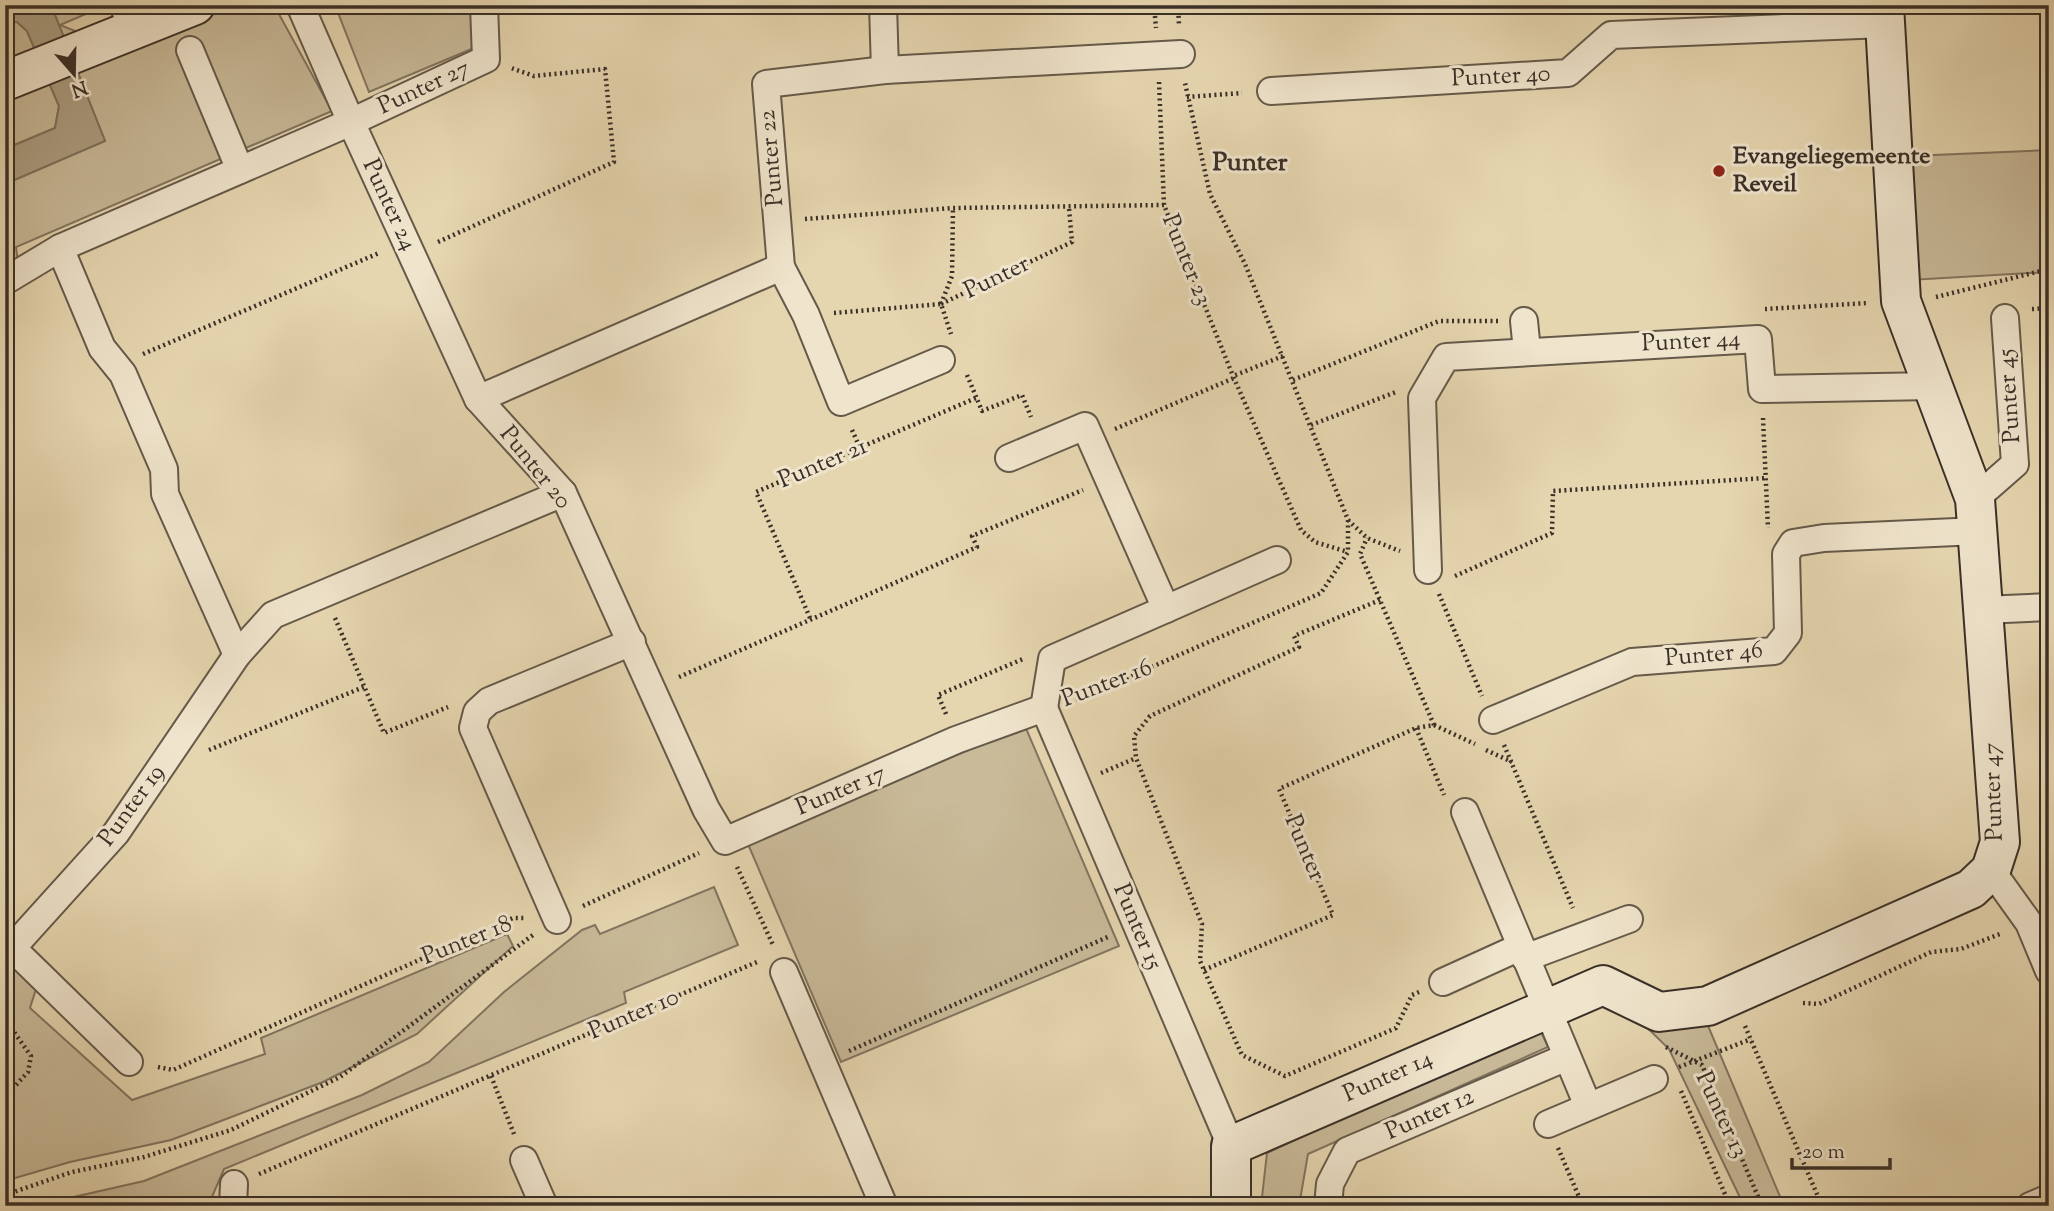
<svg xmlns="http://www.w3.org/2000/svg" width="2054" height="1211" font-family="'Sorts Mill Goudy',serif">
<rect width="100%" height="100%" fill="#e6d6b0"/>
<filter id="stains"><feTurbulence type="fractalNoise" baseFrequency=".00286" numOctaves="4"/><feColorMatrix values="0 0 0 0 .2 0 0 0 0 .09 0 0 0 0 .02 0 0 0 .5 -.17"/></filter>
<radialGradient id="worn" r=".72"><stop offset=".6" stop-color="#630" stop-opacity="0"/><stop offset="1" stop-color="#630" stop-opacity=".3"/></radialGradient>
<g fill="#c9ba99" stroke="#827560" stroke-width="2">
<path d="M 51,5 L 91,5 L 93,11 L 60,25 L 125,51 L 236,5 L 274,5 L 332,111 L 16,247 L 19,270 L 5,276 L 5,184 L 105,141 Z"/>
<path d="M 335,5 L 478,5 L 481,45 L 369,92 Z"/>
<path d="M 5,22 L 17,22 L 27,31 L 59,106 L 55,128 L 5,149 L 5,100 L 44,84 L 5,91 Z"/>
<path d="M 2049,150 L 2049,272 L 1910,280 L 1911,156 Z"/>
<path d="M 1025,726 L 1119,946 L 841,1062 L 748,844 Z"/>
<path d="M 714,887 L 738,945 L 624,992 L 626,1003 L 224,1169 L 208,1206 L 34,1206 L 144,1181 L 362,1095 L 429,1062 L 504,992 L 582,930 L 595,925 L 600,934 Z"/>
<path d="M 507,934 L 513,946 L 417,1034 L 323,1082 L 171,1140 L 70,1162 L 5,1181 L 5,959 L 36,989 L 30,1008 L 132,1100 L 265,1054 L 261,1038 Z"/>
<path d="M 1629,1010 L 1706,1021 L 1784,1206 L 1744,1206 L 1669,1049 Z"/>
<path d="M 1538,1025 L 1548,1047 L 1308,1154 L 1299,1206 L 1261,1206 L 1267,1153 Z"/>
</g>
<path fill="#ac9e82" stroke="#7e725e" stroke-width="2" d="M 5,5 L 51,5 L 105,141 L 5,184 L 5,149 L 55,128 L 59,106 L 27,31 L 17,22 L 5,22 Z"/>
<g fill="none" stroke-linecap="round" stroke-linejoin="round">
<defs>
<g id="street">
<path d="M 123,5 L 133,30"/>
<path d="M 300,5 L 351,122 L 486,59 L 484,5"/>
<path d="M 883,5 L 885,70"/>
<path d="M 190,50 L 240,170"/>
<path d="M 1271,91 L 1568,73 L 1611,35 L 1885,24"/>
<path d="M 60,248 L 102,348 L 123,374 L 164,469 L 165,494 L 237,655"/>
<path d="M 781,267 L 478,399 L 563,493 L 706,809 L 725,841 L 956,740 L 1044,708"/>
<path d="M 5,281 L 60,248 L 351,122 L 478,399"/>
<path d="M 1524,321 L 1527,351"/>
<path d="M 941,360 L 841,402 L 806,315 L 781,267 L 766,84 L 885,70 L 1181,54"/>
<path d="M 1009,458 L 1085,426 L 1166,609 L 1052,659 L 1044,708"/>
<path d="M 1975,499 L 2015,464 L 2005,318"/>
<path d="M 1428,570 L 1422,398 L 1446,357 L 1758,339 L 1762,389 L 1934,386"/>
<path d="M 1166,609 L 1277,560"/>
<path d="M 1983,610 L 2049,607"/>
<path d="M 1044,708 L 1231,1146"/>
<path d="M 1493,720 L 1632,662 L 1774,651 L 1788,633 L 1786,554 L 1793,543 L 1824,538 L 1978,531"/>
<path d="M 1465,812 L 1588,1106"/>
<path d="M 1991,870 L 2029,923 L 2049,971"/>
<path d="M 557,920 L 473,728 L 477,712 L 489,701 L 632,642"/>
<path d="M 5,941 L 129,1062"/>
<path d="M 13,947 L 116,833 L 237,655 L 273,615 L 563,493"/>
<path d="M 1525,958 L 1629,919"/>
<path d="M 784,972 L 884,1206"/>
<path d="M 1443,982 L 1520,947"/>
<path d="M 1548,1124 L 1654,1079"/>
<path d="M 524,1160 L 544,1206"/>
<path d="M 233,1206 L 234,1184"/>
<path d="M 1328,1206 L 1330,1184 L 1347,1151 L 1567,1057"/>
<path d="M 2030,1206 L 2049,1198"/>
</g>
<g id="secondary">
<path d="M 5,81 L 195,5"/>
<path d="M 1231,1206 L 1231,1146 L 1603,985 L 1659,1012 L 1708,1006 L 1971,889 L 1991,870 L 2000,842 L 1975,499 L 1901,301 L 1884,5"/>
</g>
</defs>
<use href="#street" stroke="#655a4a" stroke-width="30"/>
<use href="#secondary" stroke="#3a3028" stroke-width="42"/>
<g stroke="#3a3028" stroke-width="4.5" stroke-dasharray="2 3.5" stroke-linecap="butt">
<path d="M 1154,5 L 1156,28"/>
<path d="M 1178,5 L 1179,25"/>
<path d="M 1159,82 L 1164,205 L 1233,376"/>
<path d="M 1187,97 L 1242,93"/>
<path d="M 805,219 L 953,208 L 1164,205"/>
<path d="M 438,242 L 614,162 L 605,69 L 534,76 L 511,68"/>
<path d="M 1936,297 L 2049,269"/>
<path d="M 941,304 L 1072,242 L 1069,208"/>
<path d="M 941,304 L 952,276 L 953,208"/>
<path d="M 1765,309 L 1868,303"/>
<path d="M 2032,309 L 2049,308"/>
<path d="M 834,313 L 941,304 L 951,334"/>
<path d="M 143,354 L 379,253"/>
<path d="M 1283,356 L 1233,376 L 1301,530 L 1315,542 L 1348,552"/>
<path d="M 967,375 L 982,411 L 1022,395 L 1031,417"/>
<path d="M 1293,380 L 1439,321 L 1498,321"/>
<path d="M 1763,418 L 1768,528"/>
<path d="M 1311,425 L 1396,392"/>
<path d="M 1115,429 L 1234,378"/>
<path d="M 852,430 L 860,448"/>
<path d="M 1348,520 L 1367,538 L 1400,551"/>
<path d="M 1455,576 L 1552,533 L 1553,491 L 1766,478"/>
<path d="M 1439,594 L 1482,696"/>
<path d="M 1380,600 L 1294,636 L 1299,647 L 1150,716 L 1134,736 L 1136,758 L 1202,924 L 1200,961 L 1242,1055 L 1285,1076 L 1396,1028 L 1412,995 L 1419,992"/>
<path d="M 335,618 L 384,733 L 448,707"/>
<path d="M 810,618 L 756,492 L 976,398"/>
<path d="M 679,677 L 977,547 L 972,536 L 1083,490"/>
<path d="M 1076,700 L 1321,593 L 1348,552 L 1348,520 L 1245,264 L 1210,194 L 1185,83"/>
<path d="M 946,714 L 938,695 L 1023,659"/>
<path d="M 1434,725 L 1475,744"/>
<path d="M 1416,728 L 1444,795"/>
<path d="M 1504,745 L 1573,908"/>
<path d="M 209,750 L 364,687"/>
<path d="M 1486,750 L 1512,762"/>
<path d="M 1101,773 L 1136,758"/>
<path d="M 737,867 L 773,945"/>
<path d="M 583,906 L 699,853"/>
<path d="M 1204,970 L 1333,915 L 1279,789 L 1416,728 L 1434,725 L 1360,554 L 1367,538"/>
<path d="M 1803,1003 L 1819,1004 L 1931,952 L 1961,949 L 2000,934"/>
<path d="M 5,1019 L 31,1056 L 28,1072 L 5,1097"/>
<path d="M 1745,1026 L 1822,1206"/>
<path d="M 1666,1047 L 1702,1065 L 1762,1206"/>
<path d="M 849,1051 L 1110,936"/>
<path d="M 158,1067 L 173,1070 L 513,918 L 526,918"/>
<path d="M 1679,1067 L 1751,1039"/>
<path d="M 491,1076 L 514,1134"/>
<path d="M 1681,1091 L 1730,1206"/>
<path d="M 1558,1148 L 1583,1206"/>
<path d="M 259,1174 L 757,962"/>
<path d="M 5,1195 L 72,1172 L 144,1157 L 231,1130 L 340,1077 L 533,935"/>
<path d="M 1813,1206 L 1821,1203"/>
</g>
<use href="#street" stroke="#efe4cc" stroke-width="26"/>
<use href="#secondary" stroke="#efe4cc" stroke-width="38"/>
</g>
<circle fill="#8f2418" stroke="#efe4cc" stroke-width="2.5" cx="1719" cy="171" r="7"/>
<g text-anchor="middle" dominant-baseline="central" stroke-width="6" stroke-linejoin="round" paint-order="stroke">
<g font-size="24" fill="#3a3028" stroke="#efe4cc">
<text transform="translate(1501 77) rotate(-3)">Punter 40</text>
<text transform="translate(424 88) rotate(-25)">Punter 27</text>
<text transform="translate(772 158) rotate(-95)">Punter 22</text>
<text transform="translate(389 205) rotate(65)">Punter 24</text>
<text transform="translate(1186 260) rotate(68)">Punter 23</text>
<text transform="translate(997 278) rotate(-26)">Punter</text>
<text transform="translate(1691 342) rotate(-3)">Punter 44</text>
<text transform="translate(2010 396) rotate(-94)">Punter 45</text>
<text transform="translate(823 464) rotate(-23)">Punter 21</text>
<text transform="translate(535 468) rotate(51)">Punter 20</text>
<text transform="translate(1714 655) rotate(-5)">Punter 46</text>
<text transform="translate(1107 684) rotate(-21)">Punter 16</text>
<text transform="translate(841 791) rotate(-23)">Punter 17</text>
<text transform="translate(1994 792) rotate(-92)">Punter 47</text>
<text transform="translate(132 806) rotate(-54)">Punter 19</text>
<text transform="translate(1304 848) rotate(67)">Punter</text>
<text transform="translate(1137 927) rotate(67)">Punter 15</text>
<text transform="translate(467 941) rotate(-22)">Punter 18</text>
<text transform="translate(634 1015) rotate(-23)">Punter 10</text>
<text transform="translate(1388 1077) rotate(-24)">Punter 14</text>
<text transform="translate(1430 1115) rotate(-24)">Punter 12</text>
<text transform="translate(1721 1115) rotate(65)">Punter 13</text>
</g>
<g font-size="24" font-weight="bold" fill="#3a3028" stroke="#efe4cc" text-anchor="start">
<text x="1733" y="157">Evangeliegemeente<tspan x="1733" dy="28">Reveil</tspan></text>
</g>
<g font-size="26" font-weight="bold" fill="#3a3028" stroke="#efe4cc">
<text x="1250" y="163">Punter</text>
</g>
</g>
<rect width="2054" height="1211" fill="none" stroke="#e6d6b0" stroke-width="28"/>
<rect x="7" y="7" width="2040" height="1197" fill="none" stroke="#3a3028" stroke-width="3.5"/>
<rect x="14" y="14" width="2026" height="1183" fill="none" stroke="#3a3028" stroke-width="2"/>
<g transform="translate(74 74) rotate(160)" stroke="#efe4cc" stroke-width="5" paint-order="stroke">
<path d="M0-5L12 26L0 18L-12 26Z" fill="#3a3028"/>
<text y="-10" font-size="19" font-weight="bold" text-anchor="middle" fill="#3a3028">N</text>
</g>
<path d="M1792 1158v10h98v-10" fill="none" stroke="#3a3028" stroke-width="3.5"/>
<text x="1802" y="1158" font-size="21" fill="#3a3028" stroke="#efe4cc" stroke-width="5" paint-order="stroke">20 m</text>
<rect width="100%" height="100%" filter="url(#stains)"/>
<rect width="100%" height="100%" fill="url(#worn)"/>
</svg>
